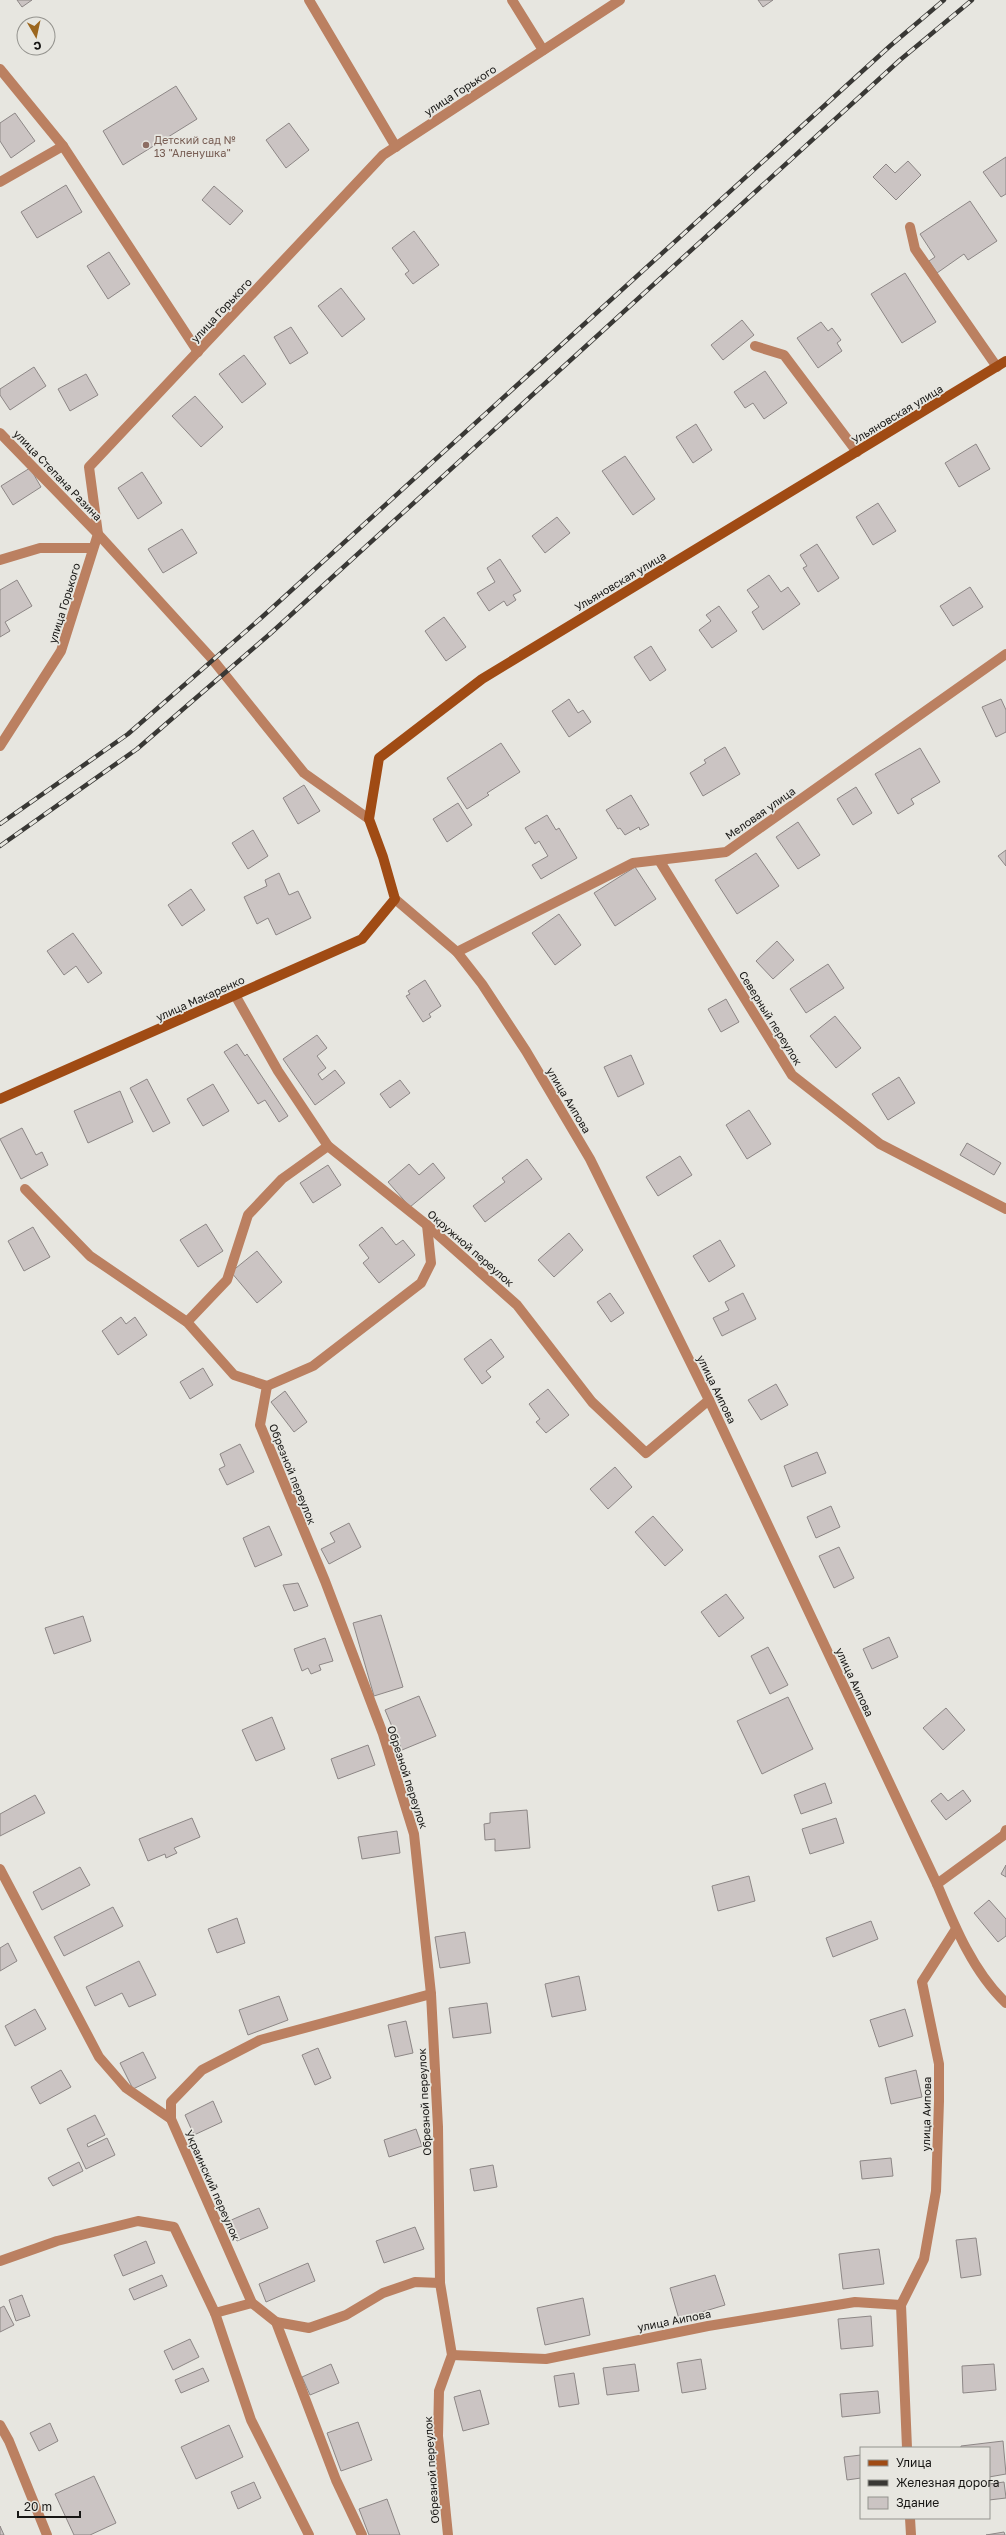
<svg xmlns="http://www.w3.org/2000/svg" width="1006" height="2535" font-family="'Golos Text',sans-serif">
<rect width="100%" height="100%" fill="#e7e6e0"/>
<g fill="#cbc4c3" stroke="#8d8786">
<path d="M 17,0 L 32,0 L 22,7 Z"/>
<path d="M 758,0 L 773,0 L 763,7 Z"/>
<path d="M 176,86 L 197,119 L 123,165 L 103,131 Z"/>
<path d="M 15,113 L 35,141 L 11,158 L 0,141 L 0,123 Z"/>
<path d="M 289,123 L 309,150 L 286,168 L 266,140 Z"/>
<path d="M 1006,157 L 1006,194 L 1001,197 L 983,172 Z"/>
<path d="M 908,161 L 921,175 L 896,200 L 873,177 L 886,164 L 895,173 Z"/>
<path d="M 66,185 L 82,212 L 37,238 L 21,212 Z"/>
<path d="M 214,186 L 243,211 L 230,225 L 202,200 Z"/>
<path d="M 970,201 L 997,241 L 968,260 L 964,254 L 937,273 L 929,261 L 935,257 L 920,234 Z"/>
<path d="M 414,231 L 439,265 L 413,284 L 405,274 L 409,271 L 392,248 Z"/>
<path d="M 109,252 L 130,284 L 108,299 L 87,266 Z"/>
<path d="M 905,273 L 936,322 L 902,343 L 871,294 Z"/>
<path d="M 341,288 L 365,319 L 342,337 L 318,306 Z"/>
<path d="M 742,320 L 754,335 L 723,360 L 711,345 Z"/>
<path d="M 821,322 L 828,331 L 832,328 L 841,340 L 837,343 L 842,351 L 818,368 L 797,338 Z"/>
<path d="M 291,327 L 308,353 L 290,364 L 274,337 Z"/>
<path d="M 244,355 L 266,384 L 242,403 L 219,374 Z"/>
<path d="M 34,367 L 46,386 L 10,410 L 0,395 L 0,389 Z"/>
<path d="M 765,371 L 787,403 L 764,419 L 753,403 L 745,408 L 734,392 Z"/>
<path d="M 86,374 L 98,395 L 70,411 L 58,389 Z"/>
<path d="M 195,396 L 223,427 L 201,447 L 172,416 Z"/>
<path d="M 696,424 L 712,450 L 693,463 L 676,437 Z"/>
<path d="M 976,444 L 990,469 L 959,487 L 945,463 Z"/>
<path d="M 625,456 L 655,499 L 633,515 L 602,471 Z"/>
<path d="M 30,468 L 41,487 L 13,505 L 1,486 Z"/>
<path d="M 142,472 L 162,503 L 138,519 L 118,488 Z"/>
<path d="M 878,503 L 896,531 L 873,545 L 856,517 Z"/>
<path d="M 557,517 L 570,533 L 545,553 L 532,536 Z"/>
<path d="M 182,529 L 197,553 L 163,573 L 148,549 Z"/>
<path d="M 817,544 L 839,578 L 818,592 L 803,568 L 807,566 L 800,555 Z"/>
<path d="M 500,559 L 521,591 L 513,595 L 516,600 L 507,606 L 504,601 L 489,611 L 477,593 L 495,582 L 487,568 Z"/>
<path d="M 769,575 L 781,592 L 788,587 L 800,604 L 763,630 L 752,612 L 759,607 L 747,590 Z"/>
<path d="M 17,580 L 32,606 L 5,622 L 10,631 L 0,637 L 0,590 Z"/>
<path d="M 970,587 L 983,607 L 953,626 L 940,606 Z"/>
<path d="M 719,606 L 737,631 L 712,648 L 699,630 L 711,621 L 706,615 Z"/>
<path d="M 444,617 L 466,647 L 446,661 L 425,631 Z"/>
<path d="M 651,646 L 666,670 L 650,681 L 634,657 Z"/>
<path d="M 569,699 L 578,713 L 583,710 L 591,722 L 569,737 L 552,711 Z"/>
<path d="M 1001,699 L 1006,710 L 1006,732 L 996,737 L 982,707 Z"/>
<path d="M 501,743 L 520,772 L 487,793 L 489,795 L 467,809 L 447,778 Z"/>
<path d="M 725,747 L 740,774 L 703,796 L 690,773 L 706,763 L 704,760 Z"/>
<path d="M 920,748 L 940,782 L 911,799 L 914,804 L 898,814 L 875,774 Z"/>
<path d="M 304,785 L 320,811 L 298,824 L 283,798 Z"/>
<path d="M 856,787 L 872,813 L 853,825 L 837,799 Z"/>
<path d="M 631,795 L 649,825 L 640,830 L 639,827 L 625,835 L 620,828 L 618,829 L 606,810 Z"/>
<path d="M 458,803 L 472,825 L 447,842 L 433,819 Z"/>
<path d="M 547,815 L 556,830 L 559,828 L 577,858 L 541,879 L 532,865 L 548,856 L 539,841 L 535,844 L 525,828 Z"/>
<path d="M 798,822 L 820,855 L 798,869 L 776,837 Z"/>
<path d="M 253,830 L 268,856 L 248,869 L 232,843 Z"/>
<path d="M 1006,850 L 1006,866 L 998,856 Z"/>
<path d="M 756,853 L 779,886 L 737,914 L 715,880 Z"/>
<path d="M 635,867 L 656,899 L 615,926 L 594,893 Z"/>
<path d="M 279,873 L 289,895 L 298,891 L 311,918 L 276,935 L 268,918 L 257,924 L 244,897 L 267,886 L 265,880 Z"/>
<path d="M 191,889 L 205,910 L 182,926 L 168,905 Z"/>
<path d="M 559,914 L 581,945 L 555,965 L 532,933 Z"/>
<path d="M 73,933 L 102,973 L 88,983 L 76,966 L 64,975 L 47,951 Z"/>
<path d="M 777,941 L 794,960 L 773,979 L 756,961 Z"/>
<path d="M 828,964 L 844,988 L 806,1013 L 790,989 Z"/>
<path d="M 425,980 L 441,1006 L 429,1014 L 431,1017 L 423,1022 L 406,996 L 410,994 L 408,991 Z"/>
<path d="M 726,999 L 739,1022 L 721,1032 L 708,1009 Z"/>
<path d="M 835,1016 L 861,1048 L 836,1068 L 810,1036 Z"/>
<path d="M 317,1035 L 327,1048 L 317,1056 L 326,1068 L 318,1074 L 322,1080 L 335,1070 L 345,1083 L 315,1105 L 283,1059 Z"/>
<path d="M 237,1044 L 245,1056 L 247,1054 L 288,1116 L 279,1122 L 265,1100 L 258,1104 L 224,1052 Z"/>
<path d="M 631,1055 L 644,1084 L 618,1097 L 604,1067 Z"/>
<path d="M 899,1077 L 915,1103 L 888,1120 L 872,1094 Z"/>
<path d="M 147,1079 L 170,1123 L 153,1132 L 130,1088 Z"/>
<path d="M 400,1080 L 410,1093 L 390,1108 L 380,1094 Z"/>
<path d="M 213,1084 L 229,1111 L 203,1126 L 187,1099 Z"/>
<path d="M 120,1091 L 133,1122 L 88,1143 L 74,1111 Z"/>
<path d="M 749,1110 L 771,1144 L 747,1159 L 726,1125 Z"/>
<path d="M 22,1128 L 36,1155 L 42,1152 L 48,1165 L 21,1179 L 0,1139 Z"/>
<path d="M 967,1143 L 1001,1163 L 994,1175 L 960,1155 Z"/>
<path d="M 680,1156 L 692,1175 L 658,1196 L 646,1177 Z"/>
<path d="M 527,1159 L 542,1179 L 485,1222 L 473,1206 L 505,1182 L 502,1178 Z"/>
<path d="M 433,1163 L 445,1178 L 410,1207 L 388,1182 L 409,1164 L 419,1175 Z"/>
<path d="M 328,1165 L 341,1185 L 313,1203 L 300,1183 Z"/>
<path d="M 206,1224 L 223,1251 L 198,1267 L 180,1240 Z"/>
<path d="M 33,1227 L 50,1257 L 24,1271 L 8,1241 Z"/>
<path d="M 382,1227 L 396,1245 L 403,1240 L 415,1255 L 379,1283 L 363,1263 L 369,1258 L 359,1245 Z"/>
<path d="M 569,1233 L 583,1250 L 554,1277 L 538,1260 Z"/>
<path d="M 720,1240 L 735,1266 L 709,1282 L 693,1256 Z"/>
<path d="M 257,1251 L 282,1282 L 257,1303 L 231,1272 Z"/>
<path d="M 610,1293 L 624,1313 L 611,1322 L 597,1302 Z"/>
<path d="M 743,1293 L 756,1319 L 722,1336 L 713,1318 L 729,1310 L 725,1302 Z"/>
<path d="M 121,1317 L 126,1324 L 135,1317 L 147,1335 L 118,1355 L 102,1331 Z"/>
<path d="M 491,1339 L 504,1357 L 486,1371 L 491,1377 L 482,1384 L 464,1359 Z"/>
<path d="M 203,1368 L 213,1385 L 190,1399 L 180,1382 Z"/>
<path d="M 776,1384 L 788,1405 L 761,1420 L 748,1400 Z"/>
<path d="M 548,1389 L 569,1415 L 546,1433 L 536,1422 L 540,1419 L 529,1404 Z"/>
<path d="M 285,1391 L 307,1422 L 294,1432 L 271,1402 Z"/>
<path d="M 240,1444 L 254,1472 L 227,1485 L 219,1469 L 225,1466 L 220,1454 Z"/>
<path d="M 817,1452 L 826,1473 L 792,1487 L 784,1466 Z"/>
<path d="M 615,1467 L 632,1487 L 608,1509 L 590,1489 Z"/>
<path d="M 831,1506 L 840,1527 L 816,1538 L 807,1517 Z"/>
<path d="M 653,1516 L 683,1550 L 665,1566 L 635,1532 Z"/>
<path d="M 349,1523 L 361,1547 L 329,1564 L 321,1549 L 335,1542 L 330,1533 Z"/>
<path d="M 269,1526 L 282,1555 L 255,1567 L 243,1538 Z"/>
<path d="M 839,1547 L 854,1578 L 834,1588 L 819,1556 Z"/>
<path d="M 298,1583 L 308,1606 L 294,1611 L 283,1585 Z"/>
<path d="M 726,1594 L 744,1618 L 719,1637 L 701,1612 Z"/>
<path d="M 381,1615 L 403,1687 L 374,1696 L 353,1623 Z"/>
<path d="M 83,1616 L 91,1641 L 54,1654 L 45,1628 Z"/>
<path d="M 889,1637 L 898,1657 L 872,1669 L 863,1649 Z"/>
<path d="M 325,1638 L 333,1661 L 319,1665 L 321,1670 L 311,1674 L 308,1668 L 302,1671 L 294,1649 Z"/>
<path d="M 768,1647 L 788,1685 L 770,1694 L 751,1656 Z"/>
<path d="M 419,1696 L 436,1736 L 402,1750 L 385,1710 Z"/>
<path d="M 788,1697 L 813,1749 L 762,1774 L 737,1721 Z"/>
<path d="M 946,1708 L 965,1730 L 943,1750 L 923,1728 Z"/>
<path d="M 272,1717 L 285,1749 L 256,1761 L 242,1730 Z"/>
<path d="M 368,1745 L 375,1765 L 338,1779 L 331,1759 Z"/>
<path d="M 825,1783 L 832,1803 L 801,1814 L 794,1795 Z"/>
<path d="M 963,1790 L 971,1801 L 946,1820 L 931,1801 L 941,1793 L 948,1801 Z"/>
<path d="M 35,1795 L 45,1813 L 0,1836 L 0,1814 Z"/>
<path d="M 527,1810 L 530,1848 L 495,1851 L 495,1839 L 485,1840 L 484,1824 L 490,1823 L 490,1813 Z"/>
<path d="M 192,1818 L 200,1837 L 174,1848 L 177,1853 L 166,1858 L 165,1854 L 148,1861 L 139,1839 Z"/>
<path d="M 836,1818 L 844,1843 L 810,1854 L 802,1829 Z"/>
<path d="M 397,1831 L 400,1853 L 362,1859 L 358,1837 Z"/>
<path d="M 1006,1865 L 1006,1877 L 1001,1874 Z"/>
<path d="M 80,1867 L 90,1885 L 42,1910 L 33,1892 Z"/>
<path d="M 749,1876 L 755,1901 L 718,1911 L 712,1886 Z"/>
<path d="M 989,1900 L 1006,1919 L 1006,1936 L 998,1942 L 974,1913 Z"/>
<path d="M 113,1907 L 123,1926 L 64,1956 L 54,1937 Z"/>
<path d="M 237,1918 L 245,1943 L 217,1953 L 208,1929 Z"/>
<path d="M 871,1921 L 878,1939 L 833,1957 L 826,1938 Z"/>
<path d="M 465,1932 L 470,1963 L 440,1968 L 435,1937 Z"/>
<path d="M 8,1943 L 17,1961 L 0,1971 L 0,1948 Z"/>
<path d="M 139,1961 L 156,1995 L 129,2007 L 122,1993 L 95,2006 L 86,1987 Z"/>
<path d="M 579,1976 L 586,2010 L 552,2017 L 545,1984 Z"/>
<path d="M 279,1996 L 288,2020 L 248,2035 L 239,2010 Z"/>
<path d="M 487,2003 L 491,2033 L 453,2038 L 449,2008 Z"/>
<path d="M 35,2009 L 46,2029 L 15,2046 L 5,2026 Z"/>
<path d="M 905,2009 L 913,2036 L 879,2047 L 870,2020 Z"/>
<path d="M 406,2021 L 413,2053 L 395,2057 L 388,2025 Z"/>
<path d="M 318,2048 L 331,2078 L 315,2085 L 302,2055 Z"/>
<path d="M 143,2052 L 156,2078 L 133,2089 L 120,2063 Z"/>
<path d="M 61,2070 L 71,2087 L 40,2104 L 31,2087 Z"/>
<path d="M 916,2070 L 922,2097 L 891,2104 L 885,2078 Z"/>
<path d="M 213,2101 L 222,2122 L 194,2135 L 185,2115 Z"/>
<path d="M 95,2115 L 105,2135 L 87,2144 L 88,2147 L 107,2138 L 115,2155 L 86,2169 L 67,2129 Z"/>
<path d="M 416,2129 L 422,2146 L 389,2157 L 384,2140 Z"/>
<path d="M 891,2158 L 893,2176 L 862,2179 L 860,2161 Z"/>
<path d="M 79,2162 L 83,2171 L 53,2186 L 48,2178 Z"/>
<path d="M 493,2165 L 497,2187 L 474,2191 L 470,2169 Z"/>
<path d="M 259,2208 L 268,2228 L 237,2241 L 229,2221 Z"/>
<path d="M 415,2227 L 424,2249 L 384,2263 L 376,2241 Z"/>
<path d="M 976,2238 L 981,2275 L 961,2278 L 956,2240 Z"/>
<path d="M 146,2241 L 155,2263 L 123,2276 L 114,2255 Z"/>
<path d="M 879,2249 L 884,2284 L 843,2289 L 839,2254 Z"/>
<path d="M 308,2263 L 315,2281 L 266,2302 L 259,2284 Z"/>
<path d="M 162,2275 L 167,2286 L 134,2300 L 129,2289 Z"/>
<path d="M 715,2275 L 725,2305 L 679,2319 L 670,2288 Z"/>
<path d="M 22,2295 L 30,2316 L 16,2321 L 9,2300 Z"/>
<path d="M 583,2298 L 590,2335 L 545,2345 L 537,2308 Z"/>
<path d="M 4,2306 L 14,2325 L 0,2332 L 0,2308 Z"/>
<path d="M 871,2316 L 873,2346 L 841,2349 L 838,2319 Z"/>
<path d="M 190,2339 L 199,2357 L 173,2370 L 164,2351 Z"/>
<path d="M 701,2359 L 706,2389 L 682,2393 L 677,2363 Z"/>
<path d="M 331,2364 L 339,2383 L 310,2395 L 302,2377 Z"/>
<path d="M 635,2364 L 639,2391 L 607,2395 L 603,2368 Z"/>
<path d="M 994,2364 L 996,2390 L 963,2393 L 962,2366 Z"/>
<path d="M 203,2368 L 209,2381 L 181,2393 L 175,2380 Z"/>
<path d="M 574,2373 L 579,2404 L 559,2407 L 554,2376 Z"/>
<path d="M 480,2390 L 489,2424 L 463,2431 L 454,2397 Z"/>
<path d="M 878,2391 L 880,2413 L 842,2417 L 840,2394 Z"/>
<path d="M 358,2422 L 372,2460 L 341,2471 L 327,2433 Z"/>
<path d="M 50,2423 L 58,2441 L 39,2451 L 30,2433 Z"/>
<path d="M 229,2425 L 243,2457 L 196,2479 L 181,2447 Z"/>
<path d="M 1003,2441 L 1006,2474 L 989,2477 L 989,2448 L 961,2448 L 961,2446 Z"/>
<path d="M 861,2455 L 861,2478 L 847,2480 L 844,2457 Z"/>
<path d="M 94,2476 L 116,2523 L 90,2535 L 74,2535 L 55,2494 Z"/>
<path d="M 254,2482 L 261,2498 L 238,2509 L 231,2492 Z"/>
<path d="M 1004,2482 L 1006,2498 L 989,2500 L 989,2484 Z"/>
<path d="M 387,2499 L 400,2535 L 369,2535 L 359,2509 Z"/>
<path d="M 0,2526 L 4,2535 L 0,2535 Z"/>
<path d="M 1004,2532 L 1005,2535 L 986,2535 Z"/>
</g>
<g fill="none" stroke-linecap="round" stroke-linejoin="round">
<g stroke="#bb8061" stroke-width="10">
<path d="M 910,227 L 915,249 L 997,367"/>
<path d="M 755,346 L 784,355 L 857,452"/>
<path d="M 187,1322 L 227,1280 L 248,1215 L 282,1179 L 328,1146"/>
<path d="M 267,1386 L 313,1366 L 421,1283 L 431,1263 L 427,1225"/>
<path d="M 171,2119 L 171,2102 L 202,2070 L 260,2040 L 431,1994"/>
<path d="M 0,2261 L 57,2241 L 138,2221 L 174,2227 L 215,2313 L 252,2303"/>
<path d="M 215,2313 L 251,2420 L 309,2535"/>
<path d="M 276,2322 L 309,2328 L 346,2315 L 383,2293 L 415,2282 L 440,2283"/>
</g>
<g stroke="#bb8061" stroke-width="10">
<path d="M 309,0 L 396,147"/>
<path d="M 512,0 L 543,50"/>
<path d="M 0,69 L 63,146 L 198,352"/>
<path d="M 0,182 L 63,146"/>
<path d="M 0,433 L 98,534 L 213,660 L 304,773 L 369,819"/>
<path d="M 0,560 L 40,548 L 93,548"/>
<path d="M 0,746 L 61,651 L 98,534 L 89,467 L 383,155 L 620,0"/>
<path d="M 659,860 L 792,1075 L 880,1144 L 1006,1209"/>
<path d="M 457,952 L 633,863 L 726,852 L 1006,654"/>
<path d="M 235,995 L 278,1071 L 328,1146 L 427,1225 L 517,1305 L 592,1402 L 646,1453 L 709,1400"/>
<path d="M 25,1189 L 90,1256 L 187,1322 L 234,1375 L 267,1386 L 260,1425 L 325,1581 L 383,1734 L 414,1834 L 431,1994 L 438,2127 L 440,2283 L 452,2355 L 439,2391 L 438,2436 L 448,2535"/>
<path d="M 0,1869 L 99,2057 L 126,2088 L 171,2119 L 252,2303 L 276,2322 L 336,2480 L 362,2535"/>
<path d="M 937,1884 L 1004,1835 L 1006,1830"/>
<path d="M 452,2355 L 546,2359 L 708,2326 L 855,2302 L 901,2305"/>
<path d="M 0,2425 L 9,2441 L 47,2535"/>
<path d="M 907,2448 L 901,2305 L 924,2259 L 936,2191 L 939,2101 L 939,2064 L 922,1982 L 956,1929"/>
<path d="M 910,2518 L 911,2535"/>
</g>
<path stroke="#bb8061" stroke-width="10" d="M 395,899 L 457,952 L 482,984 L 526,1051 L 590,1159 L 709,1400 L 937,1884 C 954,1925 973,1972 1006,2003"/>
<path stroke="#a04b14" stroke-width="10" d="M 0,1099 L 362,939 L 395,899 L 383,857 L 369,819 L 379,758 L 482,679 L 1006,361"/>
<defs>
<g id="rail">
<path d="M 0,824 L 128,734 L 261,618 L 890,46 L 944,0"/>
<path d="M 0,846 L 137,749 L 271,633 L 900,60 L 972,0"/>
</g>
</defs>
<use href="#rail" stroke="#393835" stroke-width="4.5"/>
<use href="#rail" stroke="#e7e6e0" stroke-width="3" stroke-dasharray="9" stroke-linecap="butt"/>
</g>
<circle fill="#8d6e63" stroke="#e7e6e0" stroke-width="1.5" cx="146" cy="145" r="4"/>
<g text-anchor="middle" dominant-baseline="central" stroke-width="3.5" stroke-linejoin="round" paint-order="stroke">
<g font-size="11" fill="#171614" stroke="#e7e6e0">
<text transform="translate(460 90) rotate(-33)">улица Горького</text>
<text transform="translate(221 310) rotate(-47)">улица Горького</text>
<text transform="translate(897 414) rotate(-31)">Ульяновская улица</text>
<text transform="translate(58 475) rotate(46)">улица Степана Разина</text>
<text transform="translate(620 581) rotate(-31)">Ульяновская улица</text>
<text transform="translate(64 603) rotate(-73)">улица Горького</text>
<text transform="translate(760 813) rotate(-35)">Меловая улица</text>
<text transform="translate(200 998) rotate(-24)">улица Макаренко</text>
<text transform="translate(771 1018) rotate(58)">Северный переулок</text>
<text transform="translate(569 1100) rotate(59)">улица Аипова</text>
<text transform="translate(471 1248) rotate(41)">Окружной переулок</text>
<text transform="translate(717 1389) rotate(64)">улица Аипова</text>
<text transform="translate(293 1474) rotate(68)">Обрезной переулок</text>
<text transform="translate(855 1682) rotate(65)">улица Аипова</text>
<text transform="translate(408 1777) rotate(72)">Обрезной переулок</text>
<text transform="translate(424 2102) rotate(-93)">Обрезной переулок</text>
<text transform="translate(926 2114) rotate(-89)">улица Аипова</text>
<text transform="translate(213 2185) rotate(66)">Украинский переулок</text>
<text transform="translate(674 2320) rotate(-11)">улица Аипова</text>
<text transform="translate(431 2470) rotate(-94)">Обрезной переулок</text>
</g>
<g font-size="11" fill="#785e54" stroke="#e7e6e0" text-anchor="start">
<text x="154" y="139">Детский сад №<tspan x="154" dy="13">13 "Аленушка"</tspan></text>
</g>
</g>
<rect x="860" y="2447" width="130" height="72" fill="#e7e6e0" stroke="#94938e"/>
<rect x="868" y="2460" width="20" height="6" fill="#a04b14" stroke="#94938e"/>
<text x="896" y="2467" font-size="12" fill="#171614">Улица</text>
<rect x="868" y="2480" width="20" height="6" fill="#393835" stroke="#94938e"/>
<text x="896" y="2487" font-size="12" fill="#171614">Железная дорога</text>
<rect x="868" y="2497" width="20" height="12" fill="#cbc4c3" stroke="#94938e"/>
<text x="896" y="2507" font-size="12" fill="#171614">Здание</text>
<g transform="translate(36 36) rotate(171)"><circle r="19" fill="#e7e6e0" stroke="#94938e"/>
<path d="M0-3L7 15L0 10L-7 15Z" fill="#9c671f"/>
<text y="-6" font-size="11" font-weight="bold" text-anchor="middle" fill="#171614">С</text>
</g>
<path d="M18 2511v6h62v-6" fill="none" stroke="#171614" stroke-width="2"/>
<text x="24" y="2511" font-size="12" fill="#171614" stroke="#e7e6e0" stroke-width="3" paint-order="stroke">20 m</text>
</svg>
